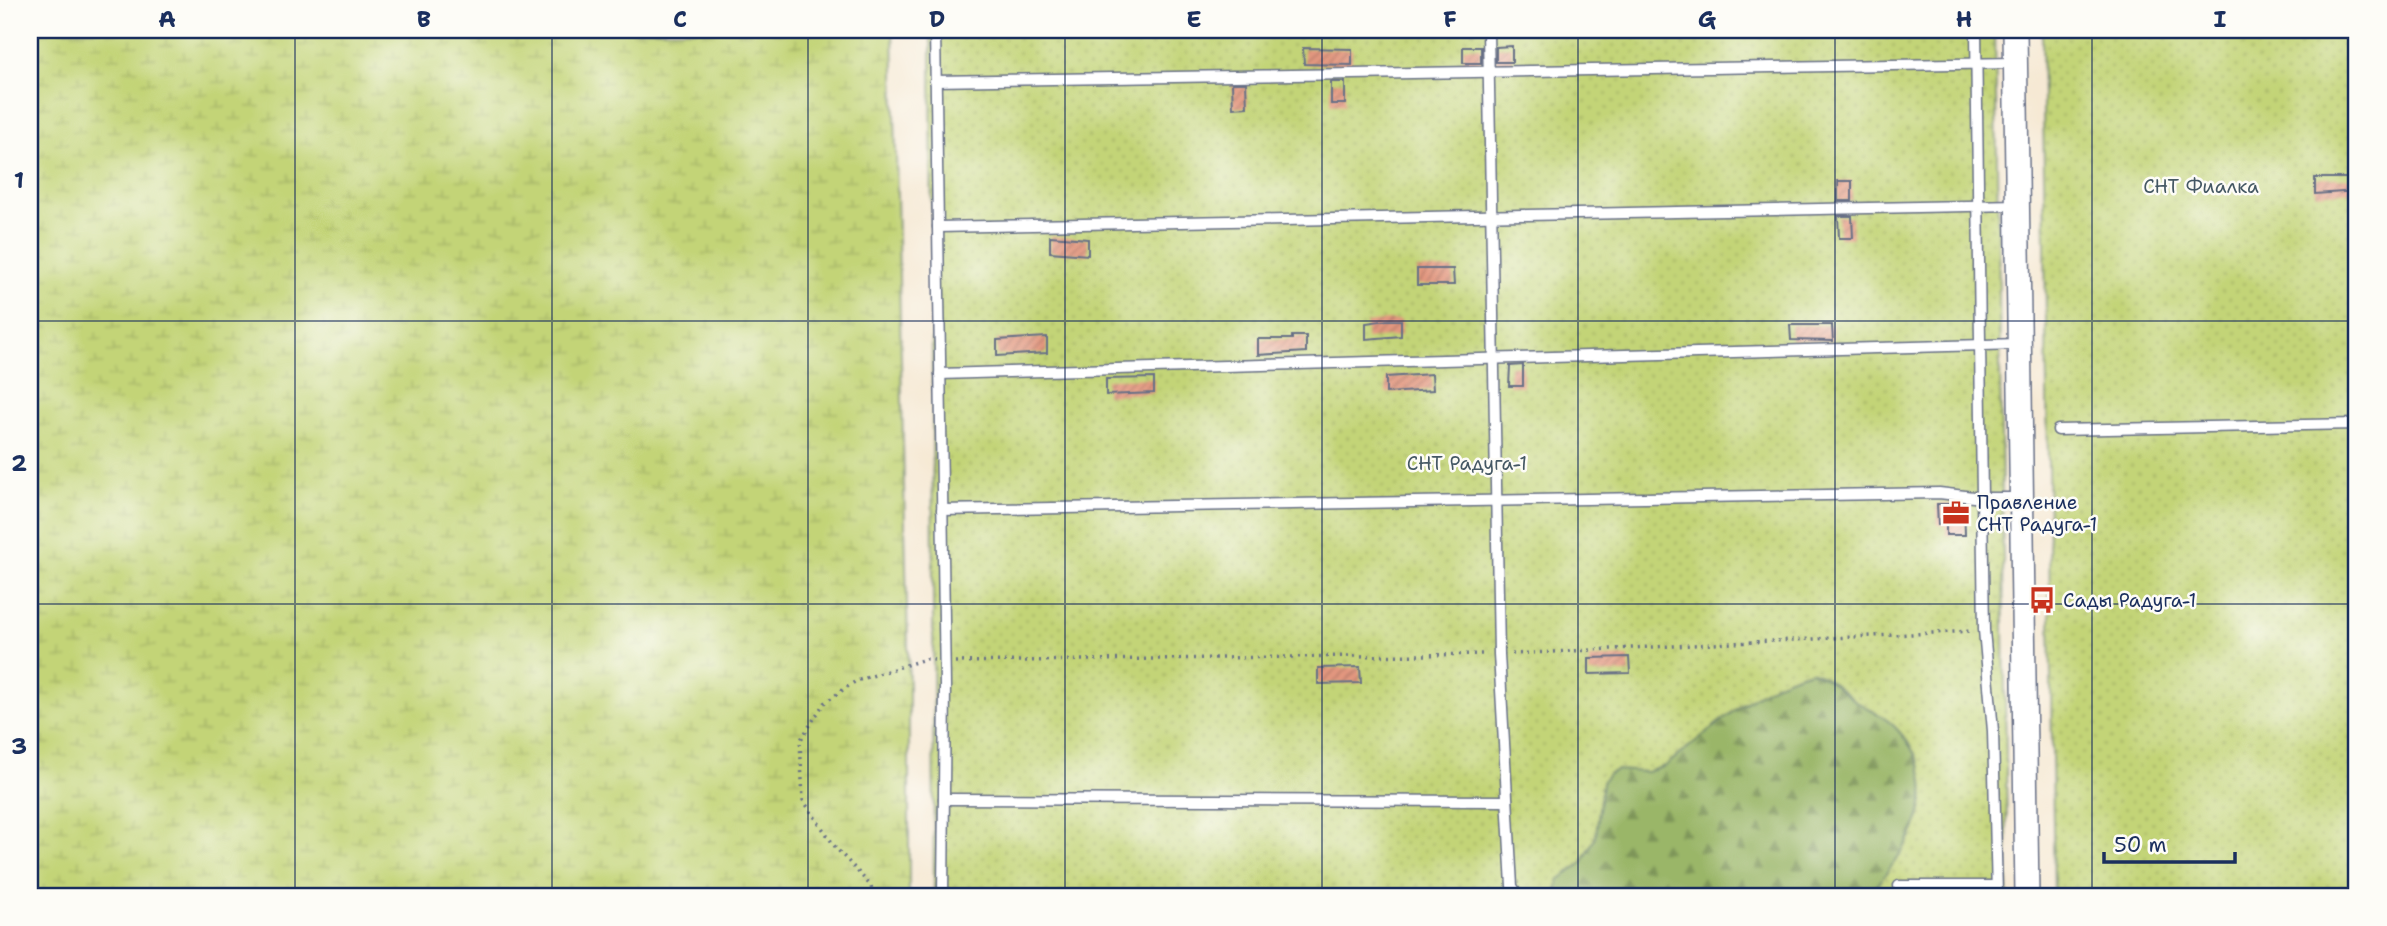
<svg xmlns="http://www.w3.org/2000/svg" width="2387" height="926" font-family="'Shantell Sans',sans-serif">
<defs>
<pattern id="grass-dots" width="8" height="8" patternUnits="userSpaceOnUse" patternTransform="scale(1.75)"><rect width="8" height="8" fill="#c3d477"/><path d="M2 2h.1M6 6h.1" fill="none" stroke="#a7b669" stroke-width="1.8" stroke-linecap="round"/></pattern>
<pattern id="forest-firs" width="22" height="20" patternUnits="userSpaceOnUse" patternTransform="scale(1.75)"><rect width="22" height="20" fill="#9ab668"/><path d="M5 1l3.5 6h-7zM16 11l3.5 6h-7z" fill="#7d9459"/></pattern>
<pattern id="wetland-marsh" width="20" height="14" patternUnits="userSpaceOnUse" patternTransform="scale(1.75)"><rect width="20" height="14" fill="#c3d477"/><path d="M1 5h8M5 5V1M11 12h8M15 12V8" fill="none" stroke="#a7b669"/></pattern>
<pattern id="building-hatch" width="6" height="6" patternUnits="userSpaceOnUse" patternTransform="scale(1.75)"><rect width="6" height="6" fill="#e3977f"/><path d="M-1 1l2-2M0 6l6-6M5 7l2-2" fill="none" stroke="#b77c6b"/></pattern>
</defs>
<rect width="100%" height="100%" fill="#fdfcf7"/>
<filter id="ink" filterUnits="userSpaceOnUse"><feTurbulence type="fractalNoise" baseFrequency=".0143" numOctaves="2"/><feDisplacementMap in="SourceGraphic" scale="14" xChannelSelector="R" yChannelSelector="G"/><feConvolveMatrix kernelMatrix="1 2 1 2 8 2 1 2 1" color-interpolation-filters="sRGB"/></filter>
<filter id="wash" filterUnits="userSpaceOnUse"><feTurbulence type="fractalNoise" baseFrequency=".00686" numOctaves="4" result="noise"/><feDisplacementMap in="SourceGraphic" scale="28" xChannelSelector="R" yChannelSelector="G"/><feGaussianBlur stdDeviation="1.57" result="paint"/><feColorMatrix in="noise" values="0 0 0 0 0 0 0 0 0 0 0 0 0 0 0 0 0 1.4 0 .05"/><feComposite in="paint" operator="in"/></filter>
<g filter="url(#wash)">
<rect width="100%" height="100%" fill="#f6e9d4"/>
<g fill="url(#grass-dots)" stroke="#6f826a" stroke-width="2">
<path d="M 931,30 L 1995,30 L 2008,896 L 934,896 Z"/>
<path d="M 2042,30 L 2357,30 L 2357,896 L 2054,896 Z"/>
</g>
<path fill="url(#forest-firs)" stroke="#5a7263" stroke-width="2" d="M 1811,671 C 1834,680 1839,691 1859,703 C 1870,710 1886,717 1895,727 C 1953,787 1912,845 1867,896 L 1556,896 L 1559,880 L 1582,863 L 1596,836 L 1602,782 L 1608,774 L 1617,770 L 1647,772 L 1665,766 C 1707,734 1759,682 1811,671 Z"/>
<path fill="url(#wetland-marsh)" stroke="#6f826a" stroke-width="2" d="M 30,30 L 893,30 L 909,690 L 909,896 L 30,896 Z"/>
<g id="blocks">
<g fill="url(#building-hatch)">
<path d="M 1512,46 L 1512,62 L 1496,62 L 1496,47 Z"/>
<rect x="1463" y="47" width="18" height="16"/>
<path d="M 1303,48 L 1352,49 L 1352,65 L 1304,64 Z"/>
<rect x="1331" y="82" width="14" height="22"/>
<path d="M 1232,83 L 1246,83 L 1247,107 L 1233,108 Z"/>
<path d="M 2315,178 L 2357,178 L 2357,191 L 2315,194 Z"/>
<rect x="1838" y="181" width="14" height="20"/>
<path d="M 1838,216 L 1852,216 L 1853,238 L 1839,238 Z"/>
<path d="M 1050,236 L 1088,239 L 1088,255 L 1050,252 Z"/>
<path d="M 1417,269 L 1453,269 L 1454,285 L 1417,285 Z"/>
<path d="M 1387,320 L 1401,320 L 1401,336 L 1366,339 L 1366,323 Z"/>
<path d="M 1790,325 L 1832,325 L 1833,341 L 1791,340 Z"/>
<path d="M 1292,336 L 1306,336 L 1306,352 L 1258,355 L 1258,339 L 1292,339 Z"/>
<path d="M 1047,337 L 1047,353 L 997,356 L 997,340 Z"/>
<path d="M 1523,365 L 1523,386 L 1509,386 L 1510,366 Z"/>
<path d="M 1432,374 L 1433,390 L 1386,393 L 1386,377 Z"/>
<path d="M 1154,378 L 1154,393 L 1106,395 L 1106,379 Z"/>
<path d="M 1937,504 L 1964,504 L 1965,535 L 1946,535 L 1946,525 L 1938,525 Z"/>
<path d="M 1629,657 L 1630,673 L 1589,674 L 1589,658 Z"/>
<path d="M 1360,667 L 1361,683 L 1318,684 L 1318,668 Z"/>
</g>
</g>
</g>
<g filter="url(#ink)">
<use href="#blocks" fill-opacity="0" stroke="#687087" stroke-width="2"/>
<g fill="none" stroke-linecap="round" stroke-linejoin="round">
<defs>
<g id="service">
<path d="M 935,30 L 945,686 L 943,896"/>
<path d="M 1488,30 L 1499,654 L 1512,886 L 1518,896"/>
<path d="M 935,81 L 2015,63"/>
<path d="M 938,227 L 2017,205"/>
<path d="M 940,374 L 2019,344"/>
<path d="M 2058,430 L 2357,424"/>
<path d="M 942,510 L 1939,493 L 1982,498 L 1976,30"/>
<path d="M 944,799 L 1507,801"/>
<path d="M 1899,886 L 1996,886"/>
<path d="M 1997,896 L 1993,731 L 1984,630 L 1982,498 L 2021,498"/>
</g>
<path id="tertiary" d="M 2015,30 L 2027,896"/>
</defs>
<use href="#service" stroke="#687087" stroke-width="13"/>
<use href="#tertiary" stroke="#687087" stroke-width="26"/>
<g stroke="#687087" stroke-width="3.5" stroke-dasharray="2 5" stroke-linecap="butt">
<path d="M 1512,654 L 1973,631"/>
<path d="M 955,662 L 1487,654"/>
<path d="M 873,896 L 871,886 L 836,848 L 803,800 L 800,741 L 824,703 L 856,681 L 925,659 L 934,660"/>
</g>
<use href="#service" stroke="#fff" stroke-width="10"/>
<use href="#tertiary" stroke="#fff" stroke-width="23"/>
</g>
</g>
<path fill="none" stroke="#1b2f5e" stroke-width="2" stroke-opacity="0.55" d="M 295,30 L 295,896M 552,30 L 552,896M 808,30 L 808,896M 1065,30 L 1065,896M 1322,30 L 1322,896M 1578,30 L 1578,896M 1835,30 L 1835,896M 2092,30 L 2092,896M 30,321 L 2357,321M 30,604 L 2357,604"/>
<defs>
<symbol id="office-bare" viewBox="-9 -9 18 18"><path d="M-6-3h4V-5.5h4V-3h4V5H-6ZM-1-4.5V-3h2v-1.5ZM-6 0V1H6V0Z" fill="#c8321e" stroke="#fdfcf7" stroke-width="2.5" paint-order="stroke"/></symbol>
<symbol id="bus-bare" viewBox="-9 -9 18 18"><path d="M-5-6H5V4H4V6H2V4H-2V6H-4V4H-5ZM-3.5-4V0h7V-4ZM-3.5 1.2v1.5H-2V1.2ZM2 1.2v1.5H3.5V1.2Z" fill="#c8321e" stroke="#fdfcf7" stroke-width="2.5" paint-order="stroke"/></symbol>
</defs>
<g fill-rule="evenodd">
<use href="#office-bare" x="1937" y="494" width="38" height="38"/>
<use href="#bus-bare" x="2023" y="581" width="38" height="38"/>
</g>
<g text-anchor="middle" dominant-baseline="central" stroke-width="5" stroke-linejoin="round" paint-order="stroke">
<g font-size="19" fill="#455864" stroke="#fdfcf7">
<text x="2201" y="186">СНТ Фиалка</text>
<text x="1467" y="463">СНТ Радуга-1</text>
</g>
<g font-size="19" fill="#1b2f5e" stroke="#fdfcf7" text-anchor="start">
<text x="1977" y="502">Правление<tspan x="1977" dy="22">СНТ Радуга-1</tspan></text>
<text x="2063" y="600">Сады Радуга-1</text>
</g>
</g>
<rect width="2387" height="926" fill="none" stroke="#fdfcf7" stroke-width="77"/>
<path d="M2104 852v10h131v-10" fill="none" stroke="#1b2f5e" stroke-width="3.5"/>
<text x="2114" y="852" font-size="21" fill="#1b2f5e" stroke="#fdfcf7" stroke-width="5" paint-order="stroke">50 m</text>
<rect x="38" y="38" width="2310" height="850" fill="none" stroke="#1b2f5e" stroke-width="2.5"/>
<g font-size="23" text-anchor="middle" font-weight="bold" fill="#1b2f5e">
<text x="167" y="27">A</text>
<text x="424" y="27">B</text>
<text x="680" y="27">C</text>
<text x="937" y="27">D</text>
<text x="1194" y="27">E</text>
<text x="1450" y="27">F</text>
<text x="1707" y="27">G</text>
<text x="1964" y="27">H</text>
<text x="2220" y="27">I</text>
<text x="19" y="188">1</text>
<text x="19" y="471">2</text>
<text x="19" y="754">3</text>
</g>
</svg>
